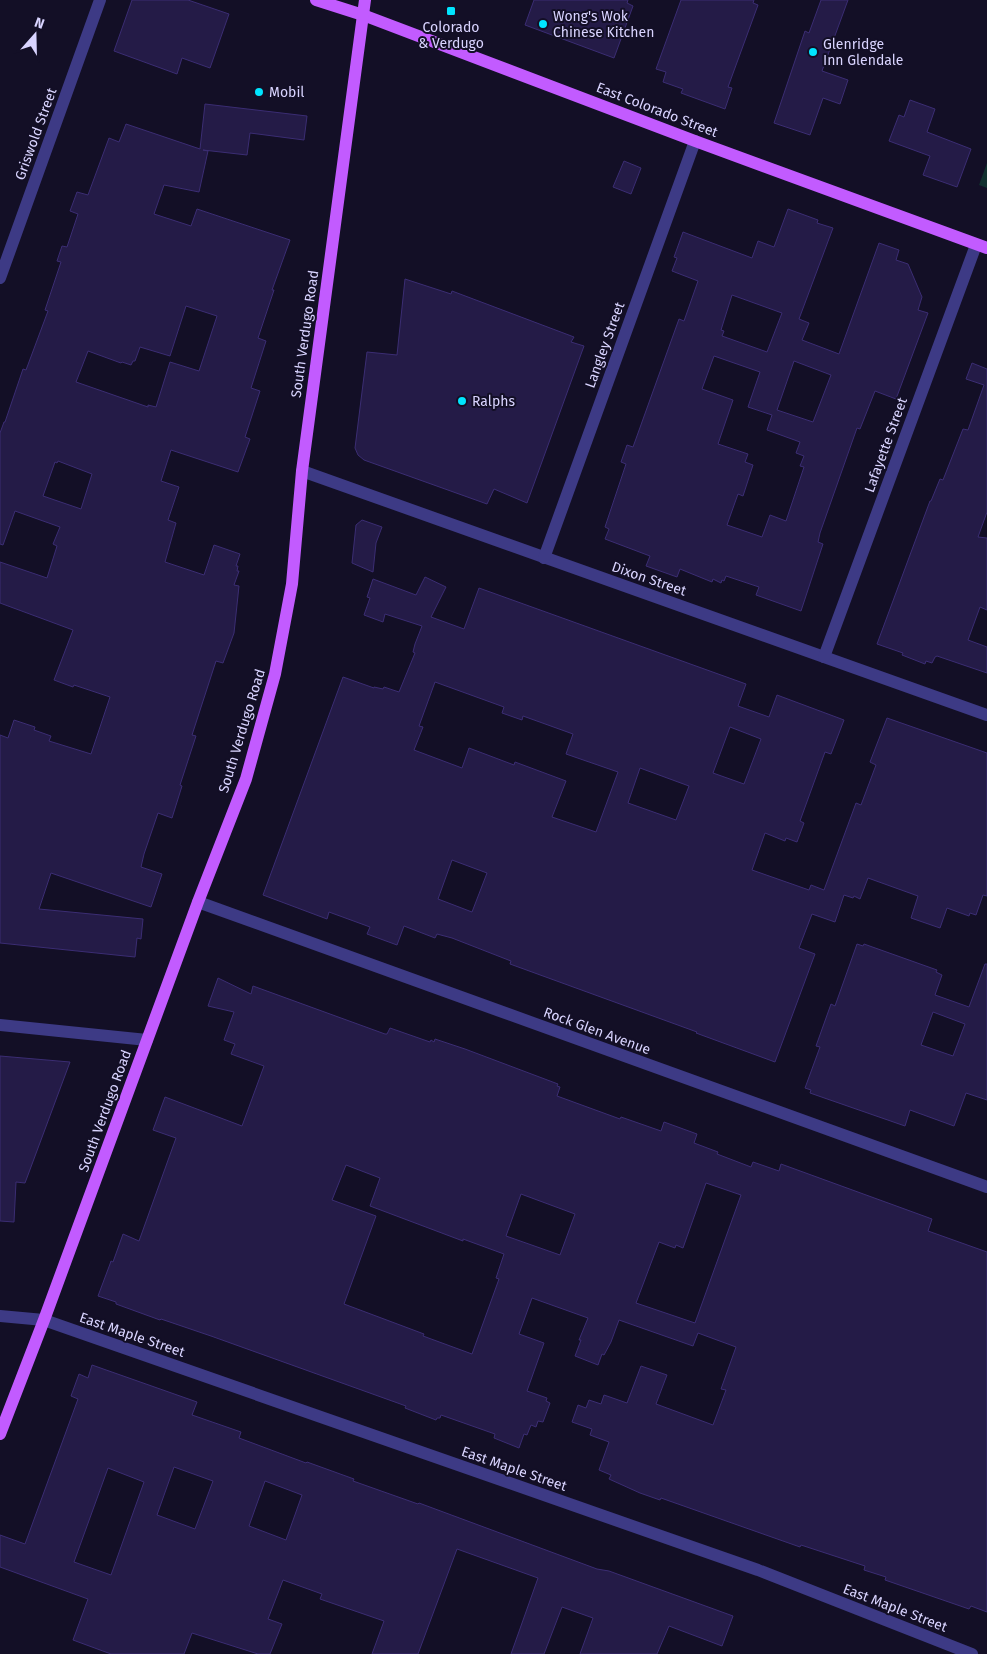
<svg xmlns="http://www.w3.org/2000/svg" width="987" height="1654" font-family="'Fira Sans',sans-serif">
<rect width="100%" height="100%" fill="#130f26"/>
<path fill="#12302f" d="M 987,163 L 987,188 L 979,185 Z"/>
<g fill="#241b47" stroke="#3b2d73" fill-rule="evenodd">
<path d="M 132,0 L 188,0 L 229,14 L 210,68 L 182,58 L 177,74 L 114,51 Z"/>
<path d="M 534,0 L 628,0 L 627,3 L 633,6 L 614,58 L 525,25 Z"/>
<path d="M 681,0 L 754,0 L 753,3 L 758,5 L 728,87 L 732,88 L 725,109 L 681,93 L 683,89 L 663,82 L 666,72 L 656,69 Z"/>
<path d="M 821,0 L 848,0 L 822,71 L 848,80 L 840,104 L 823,98 L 810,135 L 774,123 L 805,31 L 809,33 Z"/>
<path d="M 910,100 L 935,109 L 927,132 L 971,149 L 957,187 L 923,175 L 930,156 L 889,141 L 899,115 L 904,117 Z"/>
<path d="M 205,104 L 307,116 L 304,140 L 250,133 L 247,155 L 203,150 L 208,151 L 199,192 L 164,185 L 154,214 L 191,226 L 197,209 L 290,240 L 272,290 L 274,290 L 258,338 L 266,341 L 251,388 L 260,391 L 245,437 L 250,439 L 238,472 L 171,450 L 161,481 L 179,487 L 168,520 L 176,523 L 165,562 L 204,575 L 214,545 L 240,554 L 236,566 L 238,566 L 237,571 L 239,571 L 234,585 L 239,586 L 234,633 L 223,663 L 216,661 L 192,735 L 196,736 L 180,785 L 182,786 L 172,818 L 158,813 L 144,854 L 141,867 L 162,874 L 151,907 L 51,873 L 39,909 L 143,919 L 141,939 L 137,938 L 135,957 L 0,943 L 0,735 L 8,738 L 14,720 L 35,727 L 34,730 L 51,736 L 49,741 L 91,754 L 110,697 L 74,685 L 73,687 L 54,680 L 73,630 L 0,603 L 0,562 L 47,578 L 57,546 L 53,544 L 60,527 L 15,511 L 3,545 L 0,544 L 0,433 L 4,422 L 5,422 L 23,369 L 26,370 L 48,311 L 45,310 L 61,262 L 57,261 L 62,246 L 67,247 L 78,214 L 70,211 L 77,192 L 88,195 L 109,138 L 119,142 L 126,124 L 200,149 ZM 186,306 L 217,316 L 199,371 L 170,362 L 156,407 L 148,405 L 148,407 L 76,382 L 88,351 L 121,363 L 122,362 L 131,365 L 133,361 L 135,361 L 140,347 L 170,356 ZM 58,461 L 92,474 L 81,509 L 43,496 L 55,462 L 57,463 Z"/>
<path d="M 624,161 L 641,168 L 631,194 L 613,187 Z"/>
<path d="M 788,209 L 818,220 L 817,223 L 833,228 L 799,319 L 809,323 L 802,340 L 839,354 L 879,243 L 899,250 L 896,260 L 908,264 L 922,297 L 918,310 L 928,313 L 896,399 L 875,391 L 860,429 L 857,428 L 820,533 L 818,542 L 823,544 L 801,611 L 756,595 L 759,587 L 726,576 L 724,581 L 722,580 L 721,583 L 713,579 L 712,582 L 680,569 L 677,577 L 646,566 L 650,556 L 605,539 L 609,529 L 605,527 L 626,464 L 621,462 L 627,445 L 633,447 L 679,319 L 684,321 L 698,281 L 672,271 L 677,258 L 674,257 L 683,232 L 752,258 L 758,241 L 774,247 ZM 732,295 L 782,313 L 767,352 L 722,336 L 724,331 L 721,330 ZM 714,356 L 760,372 L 748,407 L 772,415 L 767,430 L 800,442 L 796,453 L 804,456 L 800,466 L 804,467 L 786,521 L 770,515 L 762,537 L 727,525 L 738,494 L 743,496 L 753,465 L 745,462 L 748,454 L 718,444 L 733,400 L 702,389 ZM 794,361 L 831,375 L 813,422 L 777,410 Z"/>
<path d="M 405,279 L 451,294 L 452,291 L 574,337 L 571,342 L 584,346 L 527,503 L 494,489 L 487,504 L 364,460 L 358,455 L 355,448 L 367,352 L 397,355 Z"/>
<path d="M 972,363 L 987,369 L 987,512 L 978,537 L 987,538 L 987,610 L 980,607 L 968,640 L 987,647 L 987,673 L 937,656 L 935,657 L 932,663 L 926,661 L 925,664 L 902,655 L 903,653 L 877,644 L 930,501 L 931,501 L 940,479 L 943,480 L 963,429 L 968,430 L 984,385 L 966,379 Z"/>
<path d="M 362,520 L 382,527 L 376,543 L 373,572 L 352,563 L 356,525 Z"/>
<path d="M 425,577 L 446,587 L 431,617 L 464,629 L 479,588 L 746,684 L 738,706 L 769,717 L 777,695 L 844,720 L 831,754 L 825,752 L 800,821 L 804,823 L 797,842 L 786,838 L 785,841 L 765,833 L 752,870 L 809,890 L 811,885 L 824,890 L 856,803 L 861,805 L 876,765 L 870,762 L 887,718 L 987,753 L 987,896 L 983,895 L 976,915 L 970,913 L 969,916 L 947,908 L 940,928 L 911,918 L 918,896 L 868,878 L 860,899 L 854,896 L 853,898 L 844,895 L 835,922 L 812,914 L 799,948 L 815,954 L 775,1062 L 696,1033 L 697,1032 L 510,964 L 511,961 L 452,938 L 437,934 L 435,938 L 404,926 L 397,945 L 367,934 L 370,927 L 329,912 L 327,919 L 263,895 L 343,677 L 374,688 L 374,687 L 383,689 L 384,687 L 399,692 L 415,653 L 413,652 L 415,644 L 422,626 L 385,614 L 383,622 L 364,615 L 370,598 L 367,597 L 373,579 L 416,595 ZM 435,682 L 504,707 L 502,713 L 522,720 L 523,716 L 573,734 L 566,754 L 618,772 L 596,832 L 552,817 L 566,781 L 515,762 L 514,765 L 469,748 L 462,768 L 414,750 L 423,727 L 419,726 ZM 730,727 L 761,739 L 744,784 L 713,773 ZM 640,768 L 689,786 L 676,820 L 628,803 ZM 452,860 L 487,873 L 472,912 L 438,899 Z"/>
<path d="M 857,944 L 863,946 L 864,944 L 937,970 L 936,972 L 942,975 L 935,995 L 969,1007 L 985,964 L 987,964 L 987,1100 L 966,1093 L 954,1126 L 910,1110 L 905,1126 L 810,1093 L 811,1090 L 805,1088 L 820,1047 L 816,1046 L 831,1004 L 835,1006 ZM 933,1012 L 965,1024 L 953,1056 L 921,1045 Z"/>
<path d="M 218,978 L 251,994 L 253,986 L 385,1034 L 387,1034 L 390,1028 L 430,1042 L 431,1040 L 434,1042 L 435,1039 L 465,1049 L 558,1084 L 557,1086 L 560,1087 L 557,1096 L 620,1119 L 621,1117 L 661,1131 L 664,1122 L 697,1134 L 694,1143 L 718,1152 L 717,1154 L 751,1167 L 753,1162 L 779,1171 L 781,1164 L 932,1219 L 928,1231 L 987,1252 L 987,1612 L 971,1606 L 969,1609 L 885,1580 L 886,1577 L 864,1570 L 865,1566 L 801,1545 L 800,1547 L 661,1498 L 660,1500 L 640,1493 L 609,1479 L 611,1475 L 599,1470 L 609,1442 L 590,1435 L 592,1429 L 572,1422 L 578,1405 L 586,1408 L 589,1400 L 601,1404 L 604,1395 L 627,1403 L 641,1366 L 667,1375 L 656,1404 L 713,1425 L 726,1390 L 721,1389 L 736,1347 L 698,1333 L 693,1346 L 619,1320 L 611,1342 L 604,1355 L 602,1354 L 598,1365 L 575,1356 L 581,1340 L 579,1340 L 588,1318 L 532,1298 L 519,1334 L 544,1343 L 527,1391 L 547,1398 L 546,1401 L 550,1403 L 543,1422 L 538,1421 L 536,1427 L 531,1425 L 527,1435 L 524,1434 L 519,1448 L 494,1438 L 495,1434 L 441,1415 L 440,1418 L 437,1418 L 436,1420 L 405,1408 L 406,1406 L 211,1336 L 161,1319 L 160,1320 L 116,1304 L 116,1302 L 98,1296 L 110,1264 L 111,1261 L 113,1262 L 123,1234 L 139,1241 L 176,1138 L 153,1130 L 165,1097 L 242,1126 L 264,1066 L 231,1054 L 235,1044 L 224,1040 L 234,1012 L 208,1006 ZM 346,1165 L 380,1178 L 370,1206 L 463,1241 L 463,1239 L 504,1254 L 496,1278 L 499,1279 L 472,1354 L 423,1336 L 424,1334 L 344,1304 L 376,1216 L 332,1200 ZM 706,1183 L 741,1195 L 695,1323 L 636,1303 L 659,1242 L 675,1248 L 676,1245 L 683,1248 ZM 521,1194 L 575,1214 L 560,1255 L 506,1236 Z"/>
<path d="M 0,1056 L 70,1062 L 25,1183 L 16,1182 L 14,1222 L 0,1221 Z"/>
<path d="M 92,1365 L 197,1402 L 192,1415 L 241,1432 L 239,1438 L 306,1463 L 307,1462 L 354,1479 L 353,1481 L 418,1504 L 419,1503 L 597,1569 L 609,1571 L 733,1616 L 722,1646 L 669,1626 L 657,1654 L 580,1654 L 593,1618 L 562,1607 L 544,1654 L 511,1654 L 538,1578 L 457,1549 L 418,1654 L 372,1654 L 384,1621 L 320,1599 L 322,1594 L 283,1580 L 268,1619 L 282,1624 L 270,1654 L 258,1654 L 192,1633 L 184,1654 L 111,1654 L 73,1640 L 88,1599 L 0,1567 L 0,1535 L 25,1544 L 78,1399 L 71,1396 L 79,1374 L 88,1378 ZM 174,1467 L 213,1481 L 195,1529 L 157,1515 ZM 108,1468 L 144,1482 L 111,1575 L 74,1562 ZM 265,1481 L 302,1495 L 286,1540 L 249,1526 Z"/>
</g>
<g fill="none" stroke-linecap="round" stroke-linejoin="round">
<g stroke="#3d3a85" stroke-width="12">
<path d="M 0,278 L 100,0"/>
<path d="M 302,471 L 987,715"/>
<path d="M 544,558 L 695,141"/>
<path d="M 824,657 L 976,245"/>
<path d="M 198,902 L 987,1187"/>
<path d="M 0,1025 L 147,1040"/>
<path d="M 0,1316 L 44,1320 L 758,1570 L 972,1654"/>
</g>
<g stroke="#c25bff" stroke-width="12">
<path d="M 316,0 L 363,15 L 695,141 L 987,248"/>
<path d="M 0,1434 L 44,1320 L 198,902 L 246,779 L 275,674 L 292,584 L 302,471 L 365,0"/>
</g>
</g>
<g fill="#00e5ff" stroke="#130f26" stroke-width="2">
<rect x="446" y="6" width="10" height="10" rx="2.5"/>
<circle cx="543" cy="24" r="5"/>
<circle cx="813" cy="52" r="5"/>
<circle cx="259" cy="92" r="5"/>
<circle cx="462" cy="401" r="5"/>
</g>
<g text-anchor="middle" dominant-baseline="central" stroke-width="4" stroke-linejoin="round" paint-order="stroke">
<g font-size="14" fill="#d9d4ff" stroke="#130f26" text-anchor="start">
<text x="553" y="16">Wong's Wok<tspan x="553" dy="16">Chinese Kitchen</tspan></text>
<text x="451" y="27" text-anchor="middle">Colorado<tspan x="451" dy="16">&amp; Verdugo</tspan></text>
<text x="823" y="44">Glenridge<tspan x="823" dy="16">Inn Glendale</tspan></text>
<text x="269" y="92">Mobil</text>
<text x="472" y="401">Ralphs</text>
</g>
<g font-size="14" fill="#d9d4ff" stroke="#130f26">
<text transform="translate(657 110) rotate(21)">East Colorado Street</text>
<text transform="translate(36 134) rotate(-70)">Griswold Street</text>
<text transform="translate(305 334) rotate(-82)">South Verdugo Road</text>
<text transform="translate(605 345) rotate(-70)">Langley Street</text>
<text transform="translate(886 445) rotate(-70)">Lafayette Street</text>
<text transform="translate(649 579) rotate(19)">Dixon Street</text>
<text transform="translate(242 731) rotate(-73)">South Verdugo Road</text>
<text transform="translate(597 1031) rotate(20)">Rock Glen Avenue</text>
<text transform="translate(105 1111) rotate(-70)">South Verdugo Road</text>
<text transform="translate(132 1335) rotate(19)">East Maple Street</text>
<text transform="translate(514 1469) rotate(19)">East Maple Street</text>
<text transform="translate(895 1608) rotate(21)">East Maple Street</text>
</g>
</g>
<g transform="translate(35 35) rotate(20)" stroke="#130f26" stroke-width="4" paint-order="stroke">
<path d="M0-4L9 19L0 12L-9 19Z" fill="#d9d4ff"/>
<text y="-8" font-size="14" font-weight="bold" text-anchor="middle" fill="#d9d4ff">N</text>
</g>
</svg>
